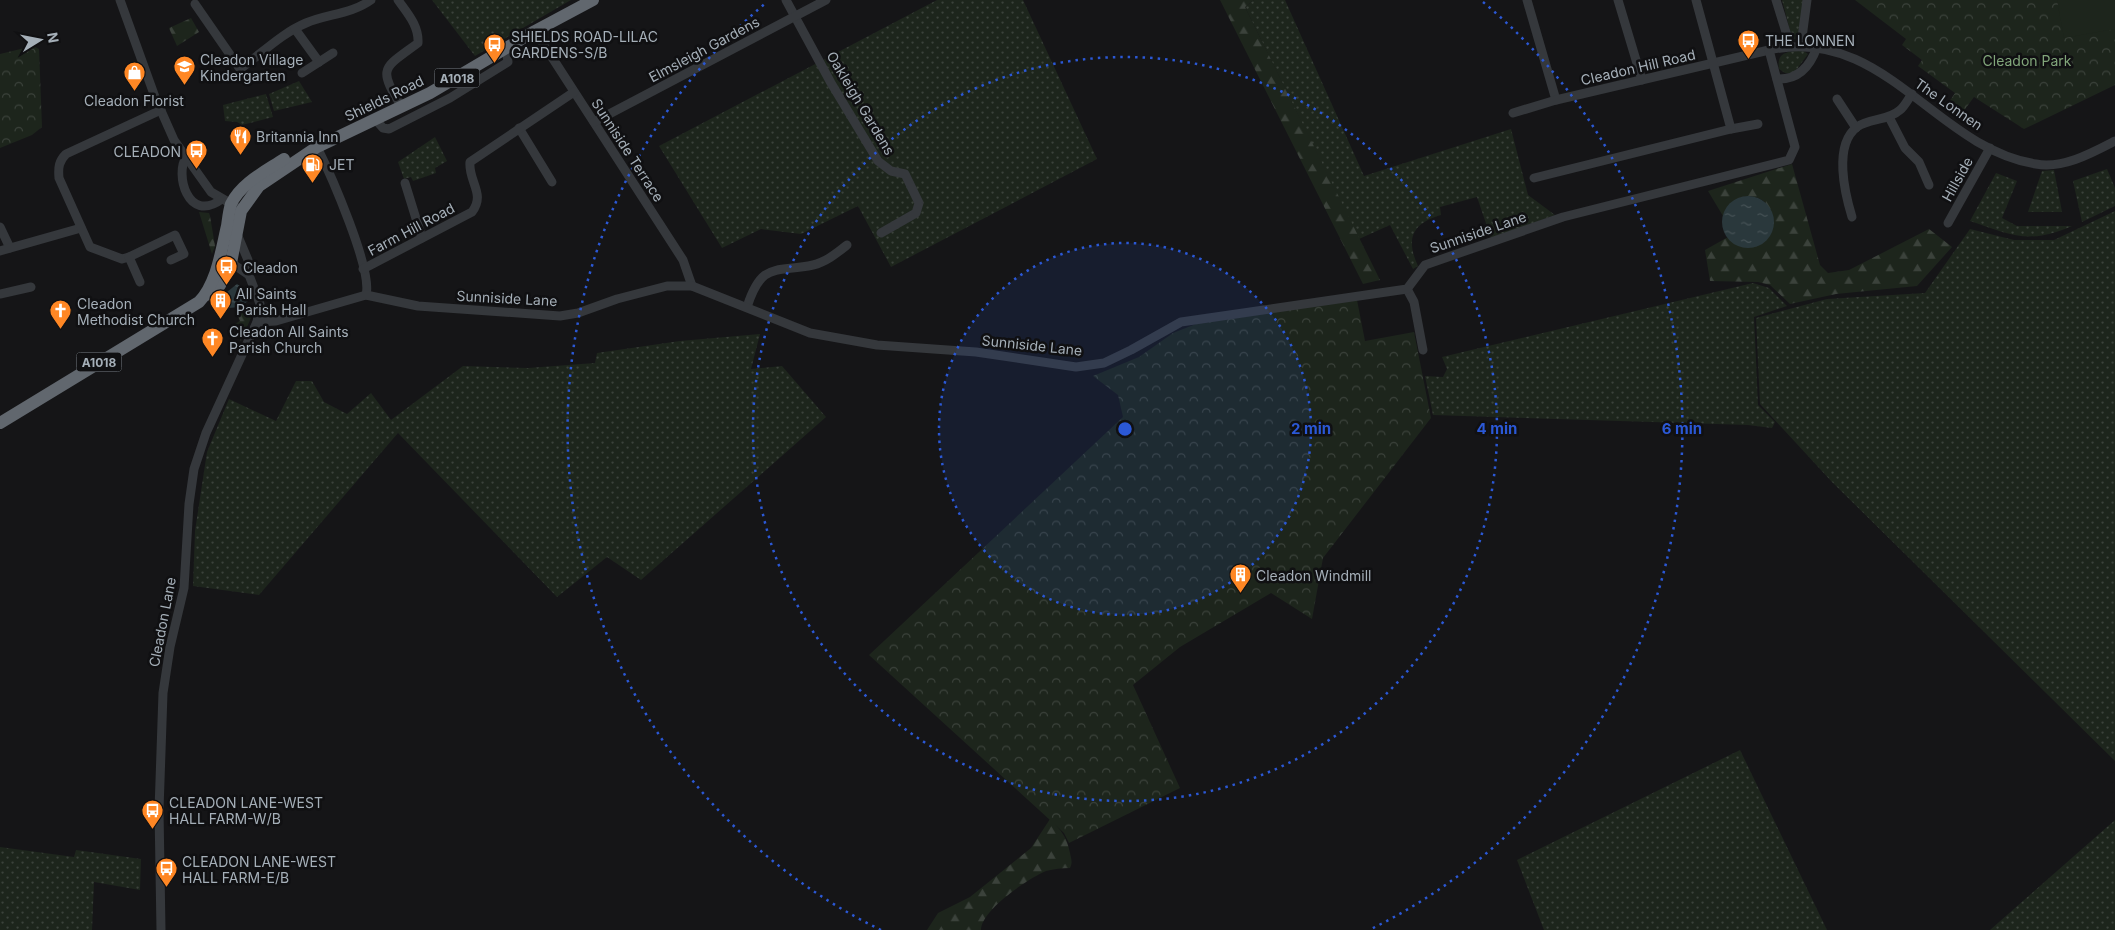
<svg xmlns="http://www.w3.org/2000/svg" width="2115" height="930" font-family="Inter,sans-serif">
<defs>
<pattern id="grass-dots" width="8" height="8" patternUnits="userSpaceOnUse" patternTransform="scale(1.25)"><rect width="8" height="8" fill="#1d251c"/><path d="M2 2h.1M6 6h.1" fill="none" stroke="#3b423b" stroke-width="1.8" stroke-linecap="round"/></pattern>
<pattern id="forest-firs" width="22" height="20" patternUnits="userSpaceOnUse" patternTransform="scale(1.25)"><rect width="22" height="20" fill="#1d251c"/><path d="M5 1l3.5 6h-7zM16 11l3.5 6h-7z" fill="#3b423b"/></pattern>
<pattern id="park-crowns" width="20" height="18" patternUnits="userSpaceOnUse" patternTransform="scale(1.25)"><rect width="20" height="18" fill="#1d251c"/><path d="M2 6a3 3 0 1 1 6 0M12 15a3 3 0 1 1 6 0" fill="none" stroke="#3b423b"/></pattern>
<pattern id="water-ripples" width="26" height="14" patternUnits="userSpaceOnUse" patternTransform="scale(1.25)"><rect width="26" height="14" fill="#2a383c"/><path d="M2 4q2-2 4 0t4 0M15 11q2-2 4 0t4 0" fill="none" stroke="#465256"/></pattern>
</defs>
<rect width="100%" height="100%" fill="#151517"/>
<g fill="url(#grass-dots)">
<path d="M 432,0 L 571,0 L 475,56 Z"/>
<path d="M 937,0 L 1023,0 L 1097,159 L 891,267 L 858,206 L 801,234 L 761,229 L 722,248 L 659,146 Z"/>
<path d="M 1254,0 L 1285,0 L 1364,176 L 1511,129 L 1528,195 L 1555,215 L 1491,238 L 1477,197 L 1440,207 L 1441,215 C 1413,223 1405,238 1418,266 L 1413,269 L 1390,225 L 1359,239 L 1245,7 Z"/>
<path d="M 1782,0 L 1804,0 L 1798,40 L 1792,38 Z"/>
<path d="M 1802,50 L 1808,54 L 1794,73 L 1785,73 L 1779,69 C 1776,51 1789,52 1802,50 Z"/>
<path d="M 299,81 L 312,102 L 274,111 L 269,94 Z"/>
<path d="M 266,94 L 273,117 L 242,125 L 237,122 L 225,121 L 223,105 Z"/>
<path d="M 435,137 L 447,161 L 435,168 L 436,173 L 413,181 L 411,177 L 404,179 L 398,162 Z"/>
<path d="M 2107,169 L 2115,188 L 2115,206 L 2082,222 L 2073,181 Z"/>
<path d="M 2054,170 L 2062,212 L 2028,212 L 2042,171 Z"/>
<path d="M 1996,173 L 2017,181 L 2002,218 L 2017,226 L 2072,226 C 2029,245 2011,235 1970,221 Z"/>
<path d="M 2115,211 L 2115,761 L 1832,482 L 1760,404 L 1756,318 L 1827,299 L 1925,293 L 1970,229 L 2014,240 L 2054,240 Z"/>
<path d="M 1753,283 L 1769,288 L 1787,306 L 1754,317 L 1758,405 L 1775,422 L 1772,428 L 1748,425 L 1433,415 L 1425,376 L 1443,377 L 1447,369 L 1442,357 Z"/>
<path d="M 760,334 L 751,369 L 782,366 L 826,417 L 641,580 L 607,557 L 557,597 L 398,433 L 259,595 L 193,586 L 195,531 L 207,452 L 229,399 L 276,421 L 296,381 L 312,381 L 324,402 L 347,414 L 371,393 L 391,420 L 463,366 L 528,368 L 595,363 L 597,353 L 680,341 Z"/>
<path d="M 1740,750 L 1827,930 L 1544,930 L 1517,860 Z"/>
<path d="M 2115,820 L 2115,930 L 1990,930 Z"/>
<path d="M 0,847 L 74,857 L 76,850 L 141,859 L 140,890 L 94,882 L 92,930 L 0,930 Z"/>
</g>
<g fill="url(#forest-firs)">
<path d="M 1220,0 L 1254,0 L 1245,7 L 1380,280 L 1363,284 Z"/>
<path d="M 191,18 L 199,32 L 177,46 L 169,28 Z"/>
<path d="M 1792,164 L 1820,265 L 1828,273 L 1849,270 L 1929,229 L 1952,247 L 1917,286 L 1836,294 L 1790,304 L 1770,285 L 1758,282 L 1710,281 L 1705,250 L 1728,237 L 1733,242 L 1766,203 C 1751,190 1730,197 1723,216 L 1708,191 Z"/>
<path d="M 199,212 L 209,213 L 210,216 L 215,246 L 212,254 Z"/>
<path d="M 241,313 L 253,313 L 241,341 L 233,325 L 240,321 L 237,314 Z"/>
<path d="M 1050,819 C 1061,830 1067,837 1070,853 C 1071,859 1073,862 1070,868 C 1062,868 1054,869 1046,871 C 1029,878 981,910 981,930 L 927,930 L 938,913 L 970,897 L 1031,848 Z"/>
</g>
<g fill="url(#park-crowns)">
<path d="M 1855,0 L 2115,0 L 2115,85 L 2024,129 L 1974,97 L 1963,112 L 1949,102 L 1955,93 L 1918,66 L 1922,60 L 1902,45 L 1906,39 Z"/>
<path d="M 33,46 L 39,49 L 42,127 L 32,135 L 0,148 L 0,54 Z"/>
<path d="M 1357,300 L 1365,341 L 1414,332 L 1431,418 L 1323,558 L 1312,619 L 1271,593 L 1180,647 L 1133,685 L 1180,788 L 1069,843 L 1064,833 L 1050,820 L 869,655 L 1123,417 L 1118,395 L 1093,376 L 1139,357 L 1173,333 L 1201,322 Z"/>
</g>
<path fill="#1d251c" d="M 2057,0 L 2115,0 L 2115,29 L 2064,38 Z"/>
<g fill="url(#water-ripples)">
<circle cx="1748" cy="222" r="26"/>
<path d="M 237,284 L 247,291 L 248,301 L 240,307 L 228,308 L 222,300 L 222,296 Z"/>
</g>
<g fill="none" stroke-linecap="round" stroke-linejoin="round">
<g stroke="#35383c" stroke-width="9">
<path d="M 120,0 L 155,97 L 174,140 L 211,192 L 235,206"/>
<path d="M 398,0 C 408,14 419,26 418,43 C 383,69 377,67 402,107"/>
<path d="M 786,0 L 831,83 L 878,161 L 891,171 L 905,174 L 919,203 L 916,213 L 881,233"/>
<path d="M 1527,0 L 1556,100"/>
<path d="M 1618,0 L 1642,80"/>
<path d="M 1776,0 L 1790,45"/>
<path d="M 195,4 L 240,69 C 261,54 282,33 306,23 C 327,14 352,14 371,0"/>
<path d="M 295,29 L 319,62"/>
<path d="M 535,31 L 683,260 L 692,286"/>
<path d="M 1801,45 L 1807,0"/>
<path d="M 302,73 L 333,53"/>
<path d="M 1777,79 C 1798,80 1810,67 1817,47"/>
<path d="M 1837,99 L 1856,128"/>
<path d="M 1513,113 L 1556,100 L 1769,50 C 1884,25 1935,148 2036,164 C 2063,169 2092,153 2115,141"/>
<path d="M 1889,117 L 1905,148 L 1919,162 L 1929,185"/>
<path d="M 375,119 L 383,128 L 389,129 L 450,98 L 508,62 L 506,49"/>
<path d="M 594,122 L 826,0"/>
<path d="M 519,128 L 552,182"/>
<path d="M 1731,129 L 1758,124"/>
<path d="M 317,147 C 330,173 373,270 366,295"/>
<path d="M 186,158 C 175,172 187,225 222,199"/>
<path d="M 1534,178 L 1731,129 L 1696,0"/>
<path d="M 405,183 L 422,238"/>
<path d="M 1852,217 C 1845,194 1833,145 1857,127 C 1869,118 1888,121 1900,110 C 1905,106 1908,99 1912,94"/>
<path d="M 1948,223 L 1990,148"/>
<path d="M 0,227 L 10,248"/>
<path d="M 237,234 L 248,260 L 249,275"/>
<path d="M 0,251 L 81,228"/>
<path d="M 129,257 L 122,259 L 90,247 L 59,178 C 58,167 59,161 66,154 L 161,110"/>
<path d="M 363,269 L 472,212 C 486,194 468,181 470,162 L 574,92"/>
<path d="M 140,282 L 129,257 L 175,235 L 184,254 L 171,260"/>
<path d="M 1407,289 L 1414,302 L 1423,350"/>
<path d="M 0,294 L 31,287"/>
<path d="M 747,307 C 762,261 775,273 813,265 C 826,262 837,253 847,245"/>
<path d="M 257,322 L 276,321 L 366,295 L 418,306 L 560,316 L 578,313 L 617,299 L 667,286 L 692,286 L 810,333 L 877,345 L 976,352 L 1076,367 L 1104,363 L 1131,350 L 1181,322 L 1407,289 L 1425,265 L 1563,217 L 1789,160 L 1795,147 L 1769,50"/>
<path d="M 161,930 L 159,810 L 163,693 L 170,647 L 184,588 L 189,504 L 194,469 L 206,433 L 257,322 L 260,304 L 249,275 L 227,260"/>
</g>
<g stroke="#61676e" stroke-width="12">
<path d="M 206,295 L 220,285 L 231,263 L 241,211 L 259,186 L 317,147 L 430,93 L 535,31 L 593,0"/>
<path d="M 0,423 L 199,302 C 217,283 221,251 227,226 C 228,219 229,210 231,204 C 241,183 266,171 284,159"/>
</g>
</g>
<circle cx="1125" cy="429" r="186" fill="#2b58d5" fill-opacity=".12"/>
<g fill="none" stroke="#2b58d5" stroke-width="2.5" stroke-dasharray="2.5 5">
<circle cx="1125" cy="429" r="186"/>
<circle cx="1125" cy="429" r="372"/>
<path d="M881 930A557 557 0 0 1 767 2M1483 2A557 557 0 0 1 1369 930"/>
</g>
<defs>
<symbol id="bus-pin" viewBox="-11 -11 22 30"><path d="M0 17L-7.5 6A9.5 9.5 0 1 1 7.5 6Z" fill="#ff8724" stroke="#101012"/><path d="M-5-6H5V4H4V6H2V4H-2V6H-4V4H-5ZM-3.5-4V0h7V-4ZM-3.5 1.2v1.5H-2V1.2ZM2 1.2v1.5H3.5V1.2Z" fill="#fff"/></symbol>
<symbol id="school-pin" viewBox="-11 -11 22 30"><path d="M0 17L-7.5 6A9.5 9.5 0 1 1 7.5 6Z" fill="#ff8724" stroke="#101012"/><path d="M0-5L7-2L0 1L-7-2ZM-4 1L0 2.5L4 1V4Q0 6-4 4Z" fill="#fff"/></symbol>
<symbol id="shop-pin" viewBox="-11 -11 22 30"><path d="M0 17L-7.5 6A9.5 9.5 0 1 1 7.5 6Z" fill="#ff8724" stroke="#101012"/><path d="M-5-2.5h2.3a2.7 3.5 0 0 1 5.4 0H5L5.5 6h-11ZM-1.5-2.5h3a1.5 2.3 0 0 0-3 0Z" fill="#fff"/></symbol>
<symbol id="restaurant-pin" viewBox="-11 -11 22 30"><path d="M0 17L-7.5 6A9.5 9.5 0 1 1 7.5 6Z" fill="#ff8724" stroke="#101012"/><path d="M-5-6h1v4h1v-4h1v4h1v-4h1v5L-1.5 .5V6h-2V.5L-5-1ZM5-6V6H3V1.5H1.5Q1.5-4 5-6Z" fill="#fff"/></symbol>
<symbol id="fuel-pin" viewBox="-11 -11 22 30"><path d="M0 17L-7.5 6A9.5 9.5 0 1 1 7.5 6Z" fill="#ff8724" stroke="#101012"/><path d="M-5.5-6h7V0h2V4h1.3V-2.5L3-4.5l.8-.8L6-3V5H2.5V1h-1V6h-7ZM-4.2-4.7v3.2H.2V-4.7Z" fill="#fff"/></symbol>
<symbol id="building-pin" viewBox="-11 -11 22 30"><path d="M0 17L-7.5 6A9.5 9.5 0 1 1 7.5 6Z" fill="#ff8724" stroke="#101012"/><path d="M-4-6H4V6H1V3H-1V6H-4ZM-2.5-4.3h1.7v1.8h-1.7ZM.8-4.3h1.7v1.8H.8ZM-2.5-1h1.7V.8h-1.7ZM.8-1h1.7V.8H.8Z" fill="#fff"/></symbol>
<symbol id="church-pin" viewBox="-11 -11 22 30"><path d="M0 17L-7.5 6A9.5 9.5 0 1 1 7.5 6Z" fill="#ff8724" stroke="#101012"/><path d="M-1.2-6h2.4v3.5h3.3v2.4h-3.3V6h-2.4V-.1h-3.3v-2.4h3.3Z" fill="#fff"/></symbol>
</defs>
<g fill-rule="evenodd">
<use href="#bus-pin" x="1736" y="28" width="25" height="34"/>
<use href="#bus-pin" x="482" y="32" width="25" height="34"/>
<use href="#school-pin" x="172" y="54" width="25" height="34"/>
<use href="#shop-pin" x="122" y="60" width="25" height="34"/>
<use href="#restaurant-pin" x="228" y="124" width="25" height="34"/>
<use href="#bus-pin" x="184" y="138" width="25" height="34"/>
<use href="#fuel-pin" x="300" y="152" width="25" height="34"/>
<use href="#bus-pin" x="214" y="254" width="25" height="34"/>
<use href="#building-pin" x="208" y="288" width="25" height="34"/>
<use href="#church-pin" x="48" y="298" width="25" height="34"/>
<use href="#church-pin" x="200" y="326" width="25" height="34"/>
<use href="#building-pin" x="1228" y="562" width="25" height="34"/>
<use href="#bus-pin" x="140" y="798" width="25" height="34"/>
<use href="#bus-pin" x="154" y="856" width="25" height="34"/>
</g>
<g text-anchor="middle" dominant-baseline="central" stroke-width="5" stroke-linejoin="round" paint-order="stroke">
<g fill="#101012" stroke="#787f86" stroke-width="1">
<rect x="434.5" y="68.5" width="45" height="19" rx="4"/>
<rect x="76.5" y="352.5" width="45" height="19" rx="4"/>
</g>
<g font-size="12" font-weight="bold" fill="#a5afb8">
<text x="457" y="78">A1018</text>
<text x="99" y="362">A1018</text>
</g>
<g font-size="14" fill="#a5afb8" stroke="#101012" text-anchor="start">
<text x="511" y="36">SHIELDS ROAD-LILAC<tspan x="511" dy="16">GARDENS-S/B</tspan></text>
<text x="1765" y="40">THE LONNEN</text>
<text x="200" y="59">Cleadon Village<tspan x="200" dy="16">Kindergarten</tspan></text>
<text x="134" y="100" text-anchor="middle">Cleadon Florist</text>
<text x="256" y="136">Britannia Inn</text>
<text x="181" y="151" text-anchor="end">CLEADON</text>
<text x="329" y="164">JET</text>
<text x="243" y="267">Cleadon</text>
<text x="236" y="293">All Saints<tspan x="236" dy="16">Parish Hall</tspan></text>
<text x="77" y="303">Cleadon<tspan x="77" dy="16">Methodist Church</tspan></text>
<text x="229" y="331">Cleadon All Saints<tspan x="229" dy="16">Parish Church</tspan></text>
<text x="1256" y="575">Cleadon Windmill</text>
<text x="169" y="802">CLEADON LANE-WEST<tspan x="169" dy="16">HALL FARM-W/B</tspan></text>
<text x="182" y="861">CLEADON LANE-WEST<tspan x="182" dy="16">HALL FARM-E/B</tspan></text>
</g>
<g font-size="14" fill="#a5afb8" stroke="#101012">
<text transform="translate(704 49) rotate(-28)">Elmsleigh Gardens</text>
<text transform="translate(1638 67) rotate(-13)">Cleadon Hill Road</text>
<text transform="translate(384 98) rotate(-26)">Shields Road</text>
<text transform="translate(861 103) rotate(59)">Oakleigh Gardens</text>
<text transform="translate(1949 104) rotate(35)">The Lonnen</text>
<text transform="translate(628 150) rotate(57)">Sunniside Terrace</text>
<text transform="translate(1957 179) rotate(-61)">Hillside</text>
<text transform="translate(411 229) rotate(-28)">Farm Hill Road</text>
<text transform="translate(1478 232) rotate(-19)">Sunniside Lane</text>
<text transform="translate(507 298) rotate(3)">Sunniside Lane</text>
<text transform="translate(1032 345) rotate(6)">Sunniside Lane</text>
<text transform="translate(162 622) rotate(-79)">Cleadon Lane</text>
</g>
<g font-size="14" fill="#81a57a" stroke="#101012">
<text x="2027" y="60">Cleadon Park</text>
</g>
</g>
<circle cx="1125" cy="429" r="8" fill="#2b58d5" stroke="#101012" stroke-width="2.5"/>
<g font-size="15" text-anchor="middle" font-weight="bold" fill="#2b58d5" stroke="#101012" stroke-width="5" stroke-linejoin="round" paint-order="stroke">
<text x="1311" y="434">2 min</text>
<text x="1497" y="434">4 min</text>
<text x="1682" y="434">6 min</text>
</g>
<g transform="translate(40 40) rotate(80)" stroke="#101012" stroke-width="4" paint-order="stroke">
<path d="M0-4L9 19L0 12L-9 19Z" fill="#a5afb8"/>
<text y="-8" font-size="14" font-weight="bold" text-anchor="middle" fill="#a5afb8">N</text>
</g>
</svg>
